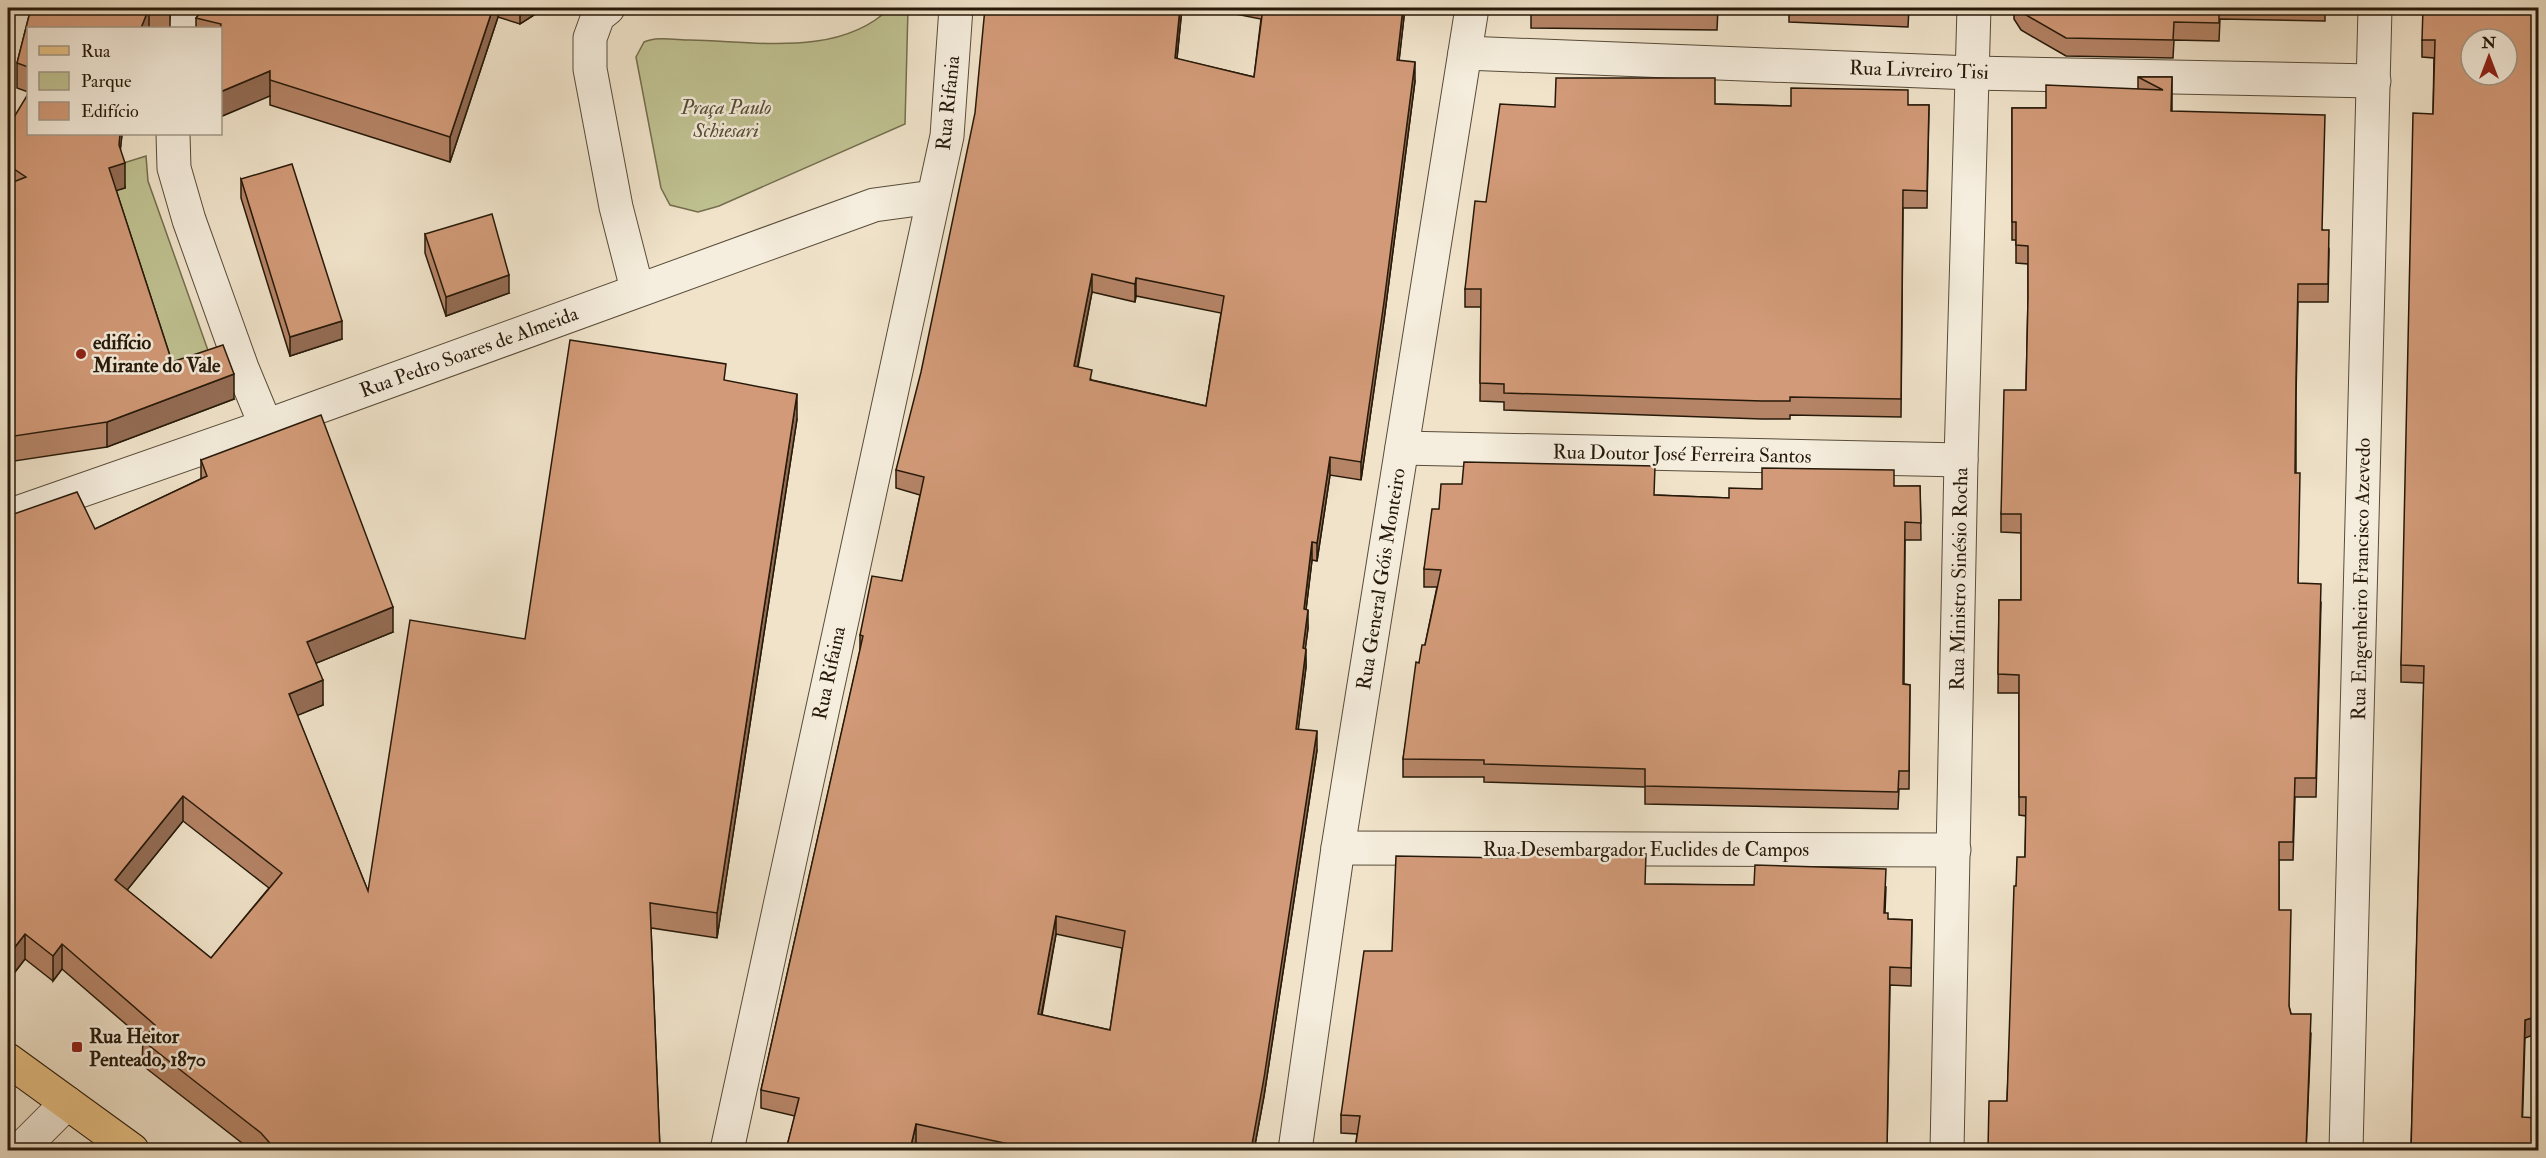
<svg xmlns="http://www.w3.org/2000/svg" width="2546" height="1158" font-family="'IM FELL Double Pica',serif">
<rect width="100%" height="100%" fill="#f0e3ca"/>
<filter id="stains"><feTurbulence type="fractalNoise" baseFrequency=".00333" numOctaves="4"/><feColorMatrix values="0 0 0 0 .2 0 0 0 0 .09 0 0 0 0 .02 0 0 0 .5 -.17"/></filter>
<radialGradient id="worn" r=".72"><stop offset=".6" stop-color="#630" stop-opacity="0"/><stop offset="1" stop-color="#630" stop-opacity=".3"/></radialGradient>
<g fill="#c0c292" stroke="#736e4e" stroke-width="1.5">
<path d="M 890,8 L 908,8 L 905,124 L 719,206 L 698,212 L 670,205 L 661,188 L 636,57 L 644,42 C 657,36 677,40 690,40 C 755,41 839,58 890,8 Z"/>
<path d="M 146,156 L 148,181 L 216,373 L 172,387 L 109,193 L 117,165 Z"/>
</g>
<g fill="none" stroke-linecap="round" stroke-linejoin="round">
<defs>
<g id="minor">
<path d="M 608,8 L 598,16 L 590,38 L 590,69 L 616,207 L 637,289"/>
<path d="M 186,28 L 189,8"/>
<path d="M 1465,53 L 1972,73 L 2374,81"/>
<path d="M 173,134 L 174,168 L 189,220 L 242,368 L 266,426"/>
<path d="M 1402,448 L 1961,460"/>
<path d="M 8,516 L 266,426 L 874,205 L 933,197"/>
<path d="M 1338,848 L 1954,850"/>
<path d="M 20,1150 L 67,1103"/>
<path d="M 727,1150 L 947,136 L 956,8"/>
<path d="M 1295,1150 L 1338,848 L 1472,8"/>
<path d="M 1947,1150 L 1961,460 L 1974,8"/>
<path d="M 2346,1150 L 2375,8"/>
</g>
<path id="major" d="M 8,1060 L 132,1150"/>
</defs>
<use href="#minor" stroke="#584c39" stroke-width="35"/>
<use href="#major" stroke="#261909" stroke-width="35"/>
<use href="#minor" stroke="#f5eddd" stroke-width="33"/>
<use href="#major" stroke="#e8c285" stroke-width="33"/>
</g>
<g fill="#b58467" stroke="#261909" stroke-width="1.5" fill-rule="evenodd">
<path d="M 31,8 L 172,8 L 170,15 L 170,28 L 28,28 L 28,92 L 17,88 L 17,63 Z"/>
<path d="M 204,8 L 545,8 L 520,24 L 498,17 L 450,162 L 270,105 L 270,96 L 220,28 L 196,28 L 196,18 Z"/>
<path d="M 1182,8 L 1177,59 L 1254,77 L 1261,19 L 1205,8 L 1405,8 L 1399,60 L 1415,81 L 1384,320 L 1361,480 L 1330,475 L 1317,561 L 1312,560 L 1306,609 L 1308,628 L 1305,649 L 1306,667 L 1298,729 L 1317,750 L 1264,1096 L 1254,1150 L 951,1150 L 916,1143 L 914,1150 L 786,1150 L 795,1116 L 761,1108 L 761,1090 L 860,651 L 860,635 L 902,581 L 920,495 L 896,488 L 896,470 ZM 1092,292 L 1135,302 L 1136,296 L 1221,313 L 1206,406 L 1092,380 L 1078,367 ZM 1056,934 L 1122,948 L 1110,1030 L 1042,1015 Z"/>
<path d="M 1531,8 L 1718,8 L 1717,30 L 1531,28 Z"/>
<path d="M 1789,8 L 1909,8 L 1908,27 L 1789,22 Z"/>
<path d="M 2014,8 L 2325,8 L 2325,21 L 2220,19 L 2219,41 L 2174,40 L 2173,58 L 2066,56 L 2021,30 L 2014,19 Z"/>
<path d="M 2538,8 L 2525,1038 L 2411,1150 L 2424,683 L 2401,682 L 2401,665 L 2433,114 L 2434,58 L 2422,57 L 2422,40 Z"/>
<path d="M 2138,77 L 2172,77 L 2172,111 L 2323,230 L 2329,249 L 2328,302 L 2298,302 L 2296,397 L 2296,473 L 2298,583 L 2321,602 L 2316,797 L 2295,797 L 2293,860 L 2279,860 L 2279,910 L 2289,1007 L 2291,1014 L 2311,1033 L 2306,1150 L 1988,1150 L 2007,1101 L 2016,886 L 2025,857 L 2026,816 L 2019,815 L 2019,693 L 1998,693 L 1999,600 L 2021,600 L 2021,533 L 2001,532 L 2001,514 L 2026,390 L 2028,298 L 2028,264 L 2016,263 L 2016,240 L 2012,240 L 2012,108 L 2046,108 L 2138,89 Z"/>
<path d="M 1715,104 L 1791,106 L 1929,105 L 1927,208 L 1903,208 L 1901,417 L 1790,415 L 1790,419 L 1762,419 L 1504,410 L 1504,402 L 1480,401 L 1481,307 L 1465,307 L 1465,289 L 1555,107 Z"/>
<path d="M 8,127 L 122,134 L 120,150 L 125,188 L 116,190 L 172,362 L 234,399 L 107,447 L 8,462 Z"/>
<path d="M 241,179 L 342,339 L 290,356 L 241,198 Z"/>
<path d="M 425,234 L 509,293 L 446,316 L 425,253 Z"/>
<path d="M 726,381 L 797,419 L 717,938 L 651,928 L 660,1150 L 251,1150 L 142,1065 L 143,1039 L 62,969 L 53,981 L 25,959 L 8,981 L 8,516 L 95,529 L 201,479 L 201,460 L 393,632 L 316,663 L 323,705 L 297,715 L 368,891 L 525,639 ZM 183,821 L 269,888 L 211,958 L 127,890 Z"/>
<path d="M 1920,486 L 1921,540 L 1905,540 L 1904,684 L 1910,685 L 1909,789 L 1899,789 L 1898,809 L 1645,804 L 1645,787 L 1484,782 L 1484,777 L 1403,777 L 1403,759 L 1419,663 L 1425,645 L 1437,587 L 1424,587 L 1424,569 L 1439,509 L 1655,495 L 1729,498 L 1762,489 Z"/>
<path d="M 1508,858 L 1646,884 L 1886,887 L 1885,913 L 1888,919 L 1912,920 L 1911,986 L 1890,985 L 1887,1150 L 1355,1150 L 1357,1134 L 1341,1133 L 1341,1115 L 1392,951 Z"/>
</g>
<g fill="#936c54" stroke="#261909" stroke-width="1.5">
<path d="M 149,8 L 149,28 L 141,28 Z"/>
<path d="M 493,8 L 498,8 L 498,17 L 450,162 L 450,137 Z"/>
<path d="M 520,8 L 545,8 L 520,24 Z"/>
<path d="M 1180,8 L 1182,8 L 1175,77 L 1175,58 Z"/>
<path d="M 1403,8 L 1405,8 L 1397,79 L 1397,60 Z"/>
<path d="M 1415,62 L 1415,81 L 1384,320 L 1361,480 L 1361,462 Z"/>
<path d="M 270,71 L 270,96 L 220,117 L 220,92 Z"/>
<path d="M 120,134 L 122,134 L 119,164 L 125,163 L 125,188 L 109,193 L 109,168 Z"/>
<path d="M 1092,274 L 1092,292 L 1074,384 L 1074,366 Z"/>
<path d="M 509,275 L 509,293 L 446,316 L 446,297 Z"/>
<path d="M 1136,278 L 1136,296 L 1135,302 L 1135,284 Z"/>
<path d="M 342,321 L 342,339 L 290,356 L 290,337 Z"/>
<path d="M 234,374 L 234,399 L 107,447 L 107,422 Z"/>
<path d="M 797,394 L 797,419 L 717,938 L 717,913 Z"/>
<path d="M 1330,457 L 1330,475 L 1317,561 L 1317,543 Z"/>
<path d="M 1312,542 L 1312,560 L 1304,627 L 1304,609 Z"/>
<path d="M 393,607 L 393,632 L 307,667 L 307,642 Z"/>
<path d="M 1308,610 L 1308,628 L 1303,667 L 1303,648 Z"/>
<path d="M 1306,649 L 1306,667 L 1296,748 L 1296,729 Z"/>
<path d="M 323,680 L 323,705 L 289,719 L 289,694 Z"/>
<path d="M 1317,731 L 1317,750 L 1264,1096 L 1254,1150 L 1251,1150 Z"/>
<path d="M 183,796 L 183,821 L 115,905 L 115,880 Z"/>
<path d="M 1056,916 L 1056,934 L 1038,1033 L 1038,1014 Z"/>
<path d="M 25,934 L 25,959 L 8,981 L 8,956 Z"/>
<path d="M 62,944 L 62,969 L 53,981 L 53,956 Z"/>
<path d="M 2538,1016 L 2538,1033 L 2525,1038 L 2522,1134 L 2525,1020 Z"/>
<path d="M 916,1124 L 916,1143 L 914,1150 L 910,1150 Z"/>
</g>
<g fill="#d29a78" stroke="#261909" stroke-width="1.5" fill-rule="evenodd">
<path d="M 31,8 L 149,8 L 141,28 L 28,28 L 28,67 L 17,63 Z"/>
<path d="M 151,8 L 169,8 L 170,12 Z"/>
<path d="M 204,8 L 493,8 L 450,137 L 270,80 L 270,71 L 220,92 L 220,31 L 221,24 L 196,18 Z"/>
<path d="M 985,8 L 1180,8 L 1175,58 L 1254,77 L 1263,8 L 1403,8 L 1397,60 L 1415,62 L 1384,302 L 1361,462 L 1330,457 L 1317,543 L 1312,542 L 1304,609 L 1308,610 L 1303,648 L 1306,649 L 1296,729 L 1317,731 L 1264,1078 L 1251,1150 L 1036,1150 L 916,1124 L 910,1150 L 786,1150 L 799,1098 L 761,1090 L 863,636 L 860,635 L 872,576 L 902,581 L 924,477 L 896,470 L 921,372 L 975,113 ZM 1092,274 L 1135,284 L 1136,278 L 1224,296 L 1206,406 L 1090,380 L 1092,370 L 1074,366 ZM 1056,916 L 1125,931 L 1110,1030 L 1038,1014 Z"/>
<path d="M 1531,8 L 1717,8 L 1717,10 Z"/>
<path d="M 2018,8 L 2219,8 L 2219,23 L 2174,22 L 2173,40 L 2066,38 L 2021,12 Z"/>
<path d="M 2423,8 L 2538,8 L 2538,1016 L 2525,1020 L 2522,1117 L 2538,1118 L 2538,1150 L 2411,1150 L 2424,666 L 2401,665 L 2413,113 L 2433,114 L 2435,40 L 2422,40 ZM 2471,39 L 2507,39 L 2507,75 L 2471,75 Z"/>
<path d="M 2138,77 L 2172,77 L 2171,111 L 2325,115 L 2322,230 L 2329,230 L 2328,284 L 2298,284 L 2296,379 L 2295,473 L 2300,473 L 2298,583 L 2321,584 L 2316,778 L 2295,778 L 2293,842 L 2279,842 L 2279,910 L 2291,910 L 2289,1006 L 2291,1014 L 2311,1014 L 2306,1150 L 1988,1150 L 1989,1101 L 2007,1101 L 2014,886 L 2016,886 L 2017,857 L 2025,857 L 2026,797 L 2019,797 L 2019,675 L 1998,674 L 1999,600 L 2021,600 L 2021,514 L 2001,514 L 2004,390 L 2026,390 L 2028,298 L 2028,246 L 2016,245 L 2016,222 L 2012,222 L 2012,108 L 2046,108 L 2046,85 L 2163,90 Z"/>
<path d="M 1556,78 L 1715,78 L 1715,104 L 1791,106 L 1791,88 L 1908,90 L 1908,105 L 1929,105 L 1927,191 L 1903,190 L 1901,399 L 1790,397 L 1790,401 L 1762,401 L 1504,393 L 1504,384 L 1480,383 L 1481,289 L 1465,289 L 1475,201 L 1486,202 L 1500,104 L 1555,107 Z"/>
<path d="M 28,94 L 28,134 L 120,134 L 119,145 L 125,163 L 109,168 L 172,362 L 223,345 L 234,374 L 107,422 L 8,437 L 8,184 L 26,177 L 8,165 L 8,127 Z"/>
<path d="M 292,164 L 342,321 L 290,337 L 241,179 Z"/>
<path d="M 492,214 L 509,275 L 446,297 L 425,234 Z"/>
<path d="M 570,340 L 726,364 L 724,380 L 797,394 L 717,913 L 650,903 L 660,1150 L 276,1150 L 261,1133 L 142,1040 L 155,1025 L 62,944 L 53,956 L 25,934 L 8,956 L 8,516 L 77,492 L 95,529 L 207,476 L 201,460 L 321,415 L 393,607 L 307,642 L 323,680 L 289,694 L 368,891 L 410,620 L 525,639 ZM 183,796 L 282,873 L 211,958 L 115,880 Z"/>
<path d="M 1464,462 L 1655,466 L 1654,495 L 1729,498 L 1729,488 L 1762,489 L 1762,468 L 1894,470 L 1894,486 L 1920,486 L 1921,523 L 1905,522 L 1903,684 L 1910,685 L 1909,771 L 1899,771 L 1898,792 L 1645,786 L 1645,769 L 1484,764 L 1484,760 L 1403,759 L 1416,662 L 1419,663 L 1422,645 L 1425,645 L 1441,570 L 1424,569 L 1432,509 L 1439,509 L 1441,484 L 1462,484 Z"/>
<path d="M 1508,853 L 1646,854 L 1645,884 L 1754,885 L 1755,865 L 1886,869 L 1884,913 L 1888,913 L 1888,919 L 1912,920 L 1911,968 L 1890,967 L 1887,1150 L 1640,1150 L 1640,1145 L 1554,1144 L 1554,1150 L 1355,1150 L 1360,1116 L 1341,1115 L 1364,951 L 1392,951 L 1396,856 L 1508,858 Z"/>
</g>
<g fill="#8f2418" stroke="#f5eddd" stroke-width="2">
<circle cx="81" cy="354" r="6"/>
<rect x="71" y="1041" width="12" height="12" rx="3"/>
</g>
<g text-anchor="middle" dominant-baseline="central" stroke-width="5" stroke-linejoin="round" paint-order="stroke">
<g font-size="20" fill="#261909" stroke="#f5eddd">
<text transform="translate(1919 70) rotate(2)">Rua Livreiro Tisi</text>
<text transform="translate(948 103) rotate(-84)">Rua Rifania</text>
<text transform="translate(469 352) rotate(-20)">Rua Pedro Soares de Almeida</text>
<text transform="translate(1682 454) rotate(1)">Rua Doutor José Ferreira Santos</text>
<text transform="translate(1381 579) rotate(-81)">Rua General Góis Monteiro</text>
<text transform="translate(1959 579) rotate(-89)">Rua Ministro Sinésio Rocha</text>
<text transform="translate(2361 579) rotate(-89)">Rua Engenheiro Francisco Azevedo</text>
<text transform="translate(829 673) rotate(-78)">Rua Rifaina</text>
<text x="1646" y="849">Rua Desembargador Euclides de Campos</text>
</g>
<g font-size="20" font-style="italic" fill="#544c32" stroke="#f5eddd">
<text x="726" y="107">Praça Paulo<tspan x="726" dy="23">Schiesari</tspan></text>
</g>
<g font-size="20" font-weight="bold" fill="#261909" stroke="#f5eddd" text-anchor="start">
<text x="93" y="342">edifício<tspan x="93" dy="23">Mirante do Vale</tspan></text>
<text x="89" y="1036">Rua Heitor<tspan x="89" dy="23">Penteado, 1870</tspan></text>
</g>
</g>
<rect width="2546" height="1158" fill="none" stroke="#f0e3ca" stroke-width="30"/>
<rect x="9" y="9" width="2528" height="1140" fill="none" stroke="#261909" stroke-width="3"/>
<rect x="15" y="15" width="2516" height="1128" fill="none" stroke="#261909" stroke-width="1.5"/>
<rect x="27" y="27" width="195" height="108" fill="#f5eddd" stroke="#a29888" stroke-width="1.5"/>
<rect x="39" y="46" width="30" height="9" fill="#e8c285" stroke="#a29888" stroke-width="1.5"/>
<text x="81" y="57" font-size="18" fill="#261909">Rua</text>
<rect x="39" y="72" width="30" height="18" fill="#c0c292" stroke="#a29888" stroke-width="1.5"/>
<text x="81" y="87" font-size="18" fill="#261909">Parque</text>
<rect x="39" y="102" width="30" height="18" fill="#d29a78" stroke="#a29888" stroke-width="1.5"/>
<text x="81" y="117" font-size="18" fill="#261909">Edifício</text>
<g transform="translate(2489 57)"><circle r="28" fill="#f5eddd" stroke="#a29888" stroke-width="1.5"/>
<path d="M0-4.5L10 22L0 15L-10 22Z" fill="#8f2418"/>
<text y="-9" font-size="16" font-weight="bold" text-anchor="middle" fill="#261909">N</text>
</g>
<rect width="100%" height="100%" filter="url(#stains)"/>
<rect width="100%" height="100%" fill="url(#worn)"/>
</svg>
